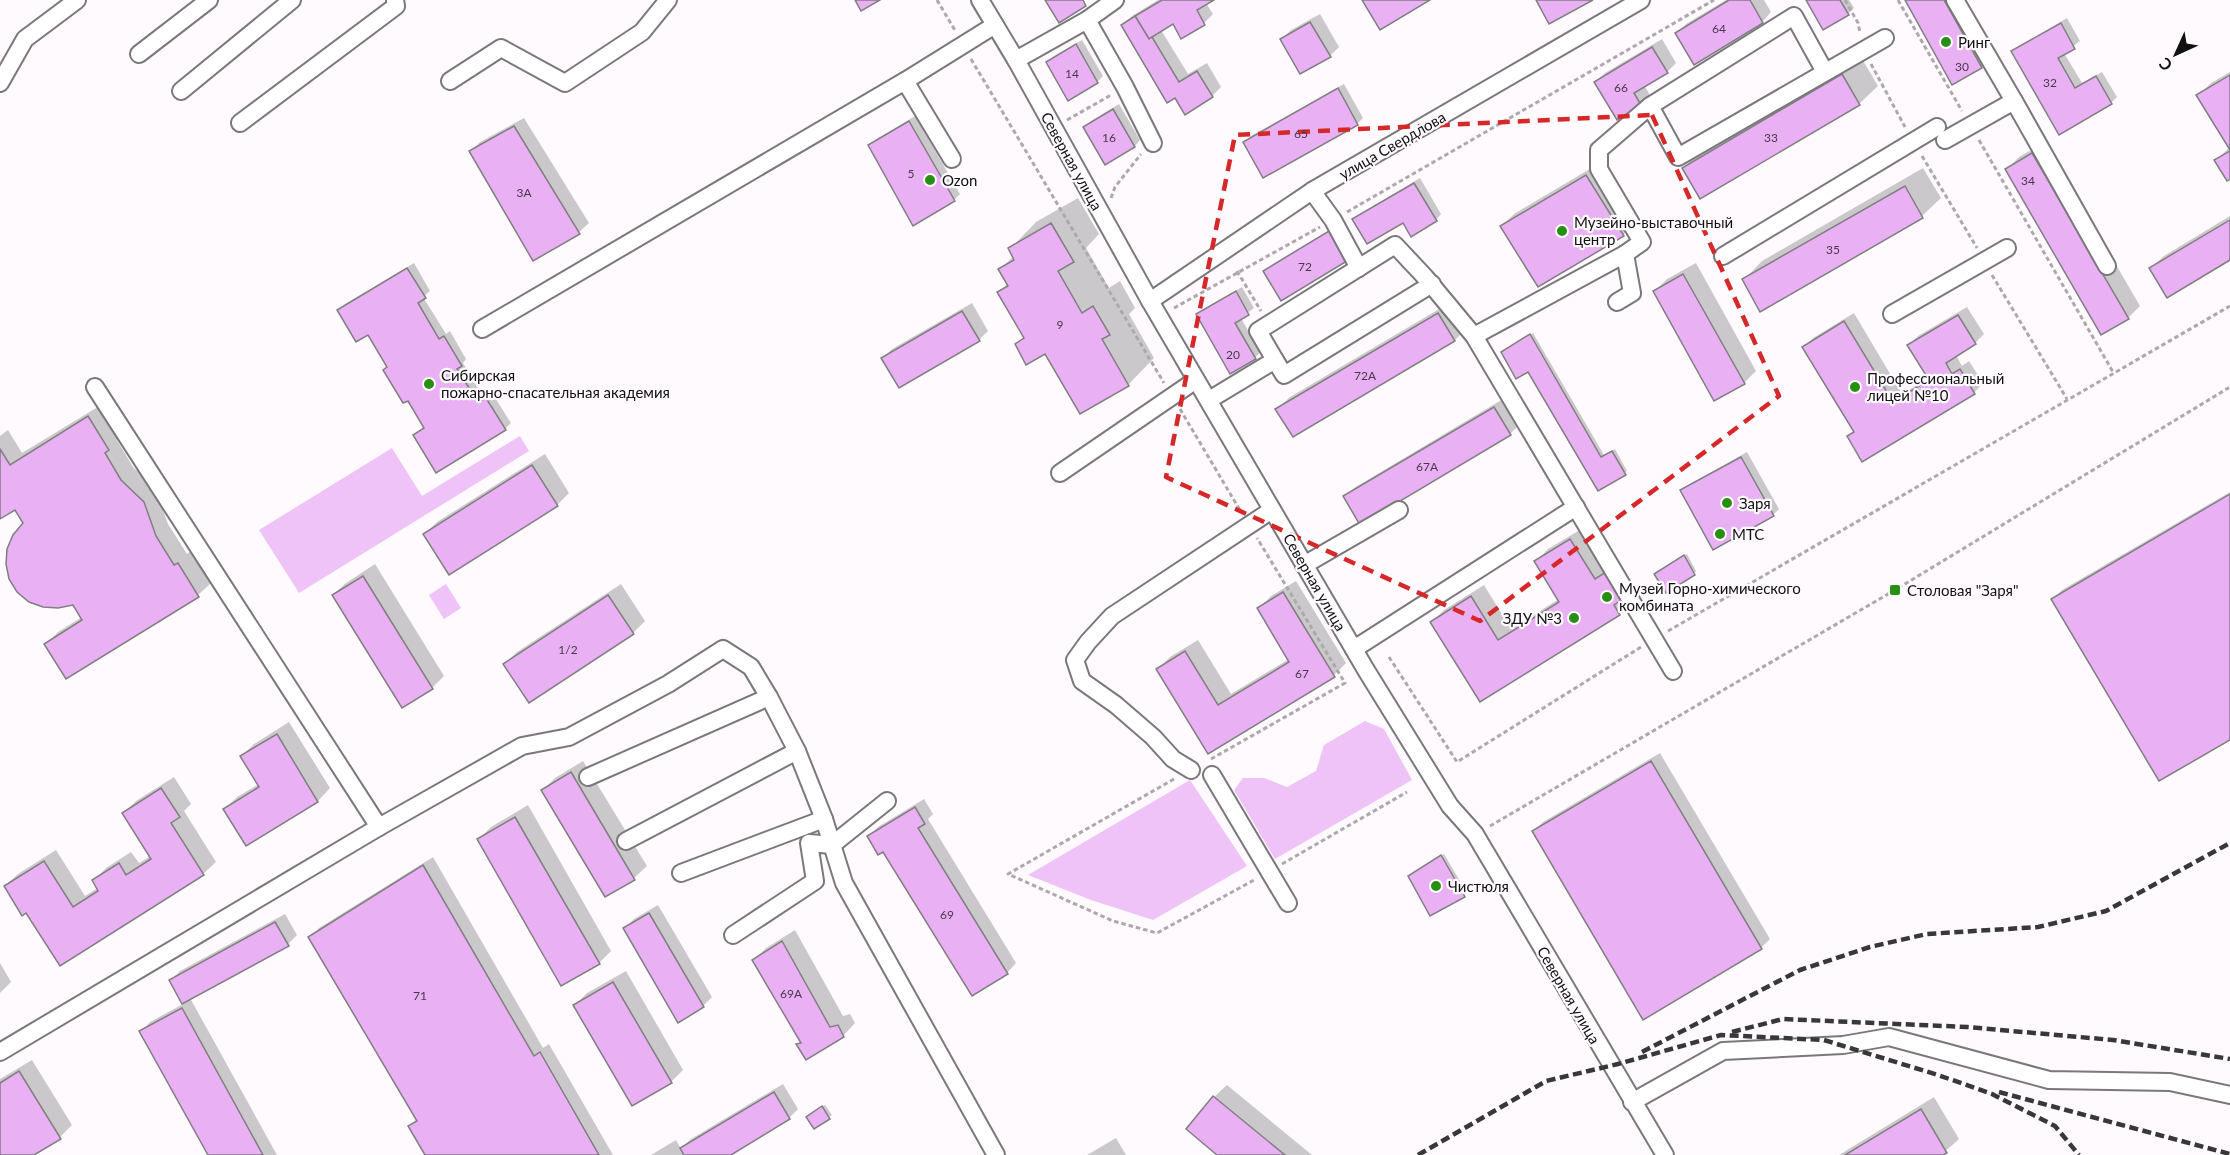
<svg xmlns="http://www.w3.org/2000/svg" width="2230" height="1155" font-family="Lato,sans-serif">
<rect width="100%" height="100%" fill="#fefafe"/>
<g fill="#efc3f7">
<path d="M 520,436 L 529,451 L 299,593 L 259,530 L 392,448 L 422,496 Z"/>
<path d="M 446,584 L 461,608 L 444,619 L 429,595 Z"/>
<path d="M 1365,721 L 1384,729 L 1412,780 L 1275,859 L 1234,790 L 1243,778 L 1264,778 L 1287,787 L 1316,771 L 1324,745 Z"/>
<path d="M 1190,780 L 1247,866 L 1153,920 L 1091,900 L 1028,875 Z"/>
</g>
<g fill="#0003">
<path d="M 1158,0 L 1211,0 L 1206,3 L 1213,14 L 1204,23 L 1182,37 L 1173,22 L 1161,30 L 1188,74 L 1207,63 L 1221,87 L 1212,96 L 1175,96 L 1122,25 L 1132,16 Z"/>
<path d="M 1726,0 L 1764,0 L 1771,12 L 1762,22 L 1694,63 L 1677,33 L 1686,24 Z"/>
<path d="M 1807,0 L 1849,0 L 1854,8 L 1848,14 Z"/>
<path d="M 1906,0 L 1963,0 L 1994,54 L 1981,67 L 1953,83 Z"/>
<path d="M 1320,14 L 1339,47 L 1330,56 L 1282,39 L 1291,30 Z"/>
<path d="M 2067,18 L 2080,41 L 2064,53 L 2082,83 L 2102,72 L 2117,97 L 2111,103 L 2060,133 L 2013,52 L 2019,46 Z"/>
<path d="M 1662,39 L 1676,63 L 1667,72 L 1644,85 L 1650,95 L 1641,104 L 1596,82 L 1605,73 Z"/>
<path d="M 1082,40 L 1103,76 L 1097,82 L 1069,99 L 1047,63 L 1053,57 Z"/>
<path d="M 1861,57 L 1878,86 L 1859,104 L 1683,168 L 1702,150 Z"/>
<path d="M 2230,72 L 2230,147 L 2198,96 L 2211,83 Z"/>
<path d="M 1344,84 L 1363,118 L 1357,124 L 1245,142 L 1251,136 Z"/>
<path d="M 1119,104 L 1140,140 L 1135,146 L 1106,163 L 1085,127 L 1091,121 Z"/>
<path d="M 915,116 L 960,194 L 954,200 L 870,145 L 875,140 Z"/>
<path d="M 524,118 L 589,223 L 579,232 L 533,258 L 471,151 L 480,142 Z"/>
<path d="M 2045,142 L 2140,306 L 2128,318 L 2007,169 L 2019,157 Z"/>
<path d="M 2230,147 L 2230,177 L 2216,160 Z"/>
<path d="M 1598,164 L 1635,223 L 1623,235 L 1502,226 L 1514,214 Z"/>
<path d="M 1923,168 L 1941,198 L 1922,216 L 1761,310 L 1744,280 L 1762,261 Z"/>
<path d="M 1420,178 L 1441,214 L 1436,220 L 1354,219 L 1360,214 Z"/>
<path d="M 1078,198 L 1099,234 L 1086,248 L 1109,288 L 1120,281 L 1135,308 L 1129,314 L 1154,358 L 1128,385 L 1081,412 L 1045,352 L 1016,344 L 1025,336 L 999,292 L 1008,283 L 1000,269 L 1014,256 L 1010,249 L 1036,222 Z"/>
<path d="M 2230,216 L 2230,258 L 2151,268 L 2164,256 Z"/>
<path d="M 1335,227 L 1352,254 L 1265,271 L 1271,265 Z"/>
<path d="M 414,263 L 430,291 L 423,297 L 446,334 L 450,331 L 466,359 L 463,363 L 484,398 L 492,393 L 511,423 L 505,429 L 415,435 L 425,426 L 389,366 L 368,333 L 339,310 L 345,304 Z"/>
<path d="M 1696,263 L 1756,371 L 1744,383 L 1655,291 L 1667,279 Z"/>
<path d="M 1242,287 L 1254,308 L 1241,318 L 1260,352 L 1255,358 L 1198,315 L 1204,309 Z"/>
<path d="M 1451,302 L 1467,328 L 1455,340 L 1293,435 L 1277,409 L 1290,397 Z"/>
<path d="M 972,303 L 988,331 L 979,340 L 883,358 L 892,349 Z"/>
<path d="M 1967,307 L 1984,334 L 1975,343 L 1956,355 L 1962,366 L 1969,361 L 1983,383 L 1974,393 L 1849,436 L 1855,430 L 1804,347 L 1813,338 L 1854,313 L 1902,394 L 1929,378 L 1909,345 L 1918,336 Z"/>
<path d="M 1533,333 L 1604,455 L 1615,449 L 1627,471 L 1598,489 L 1529,370 L 1503,352 Z"/>
<path d="M 1503,399 L 1519,425 L 1510,434 L 1345,497 L 1354,488 Z"/>
<path d="M 101,405 L 120,437 L 117,440 L 133,467 L 156,490 L 168,524 L 187,554 L 191,551 L 211,583 L 198,595 L 66,677 L 46,644 L 58,632 L 82,617 L 15,508 L 0,517 L 0,436 L 8,430 L 22,453 Z"/>
<path d="M 1747,452 L 1779,509 L 1773,515 L 1714,548 L 1682,491 L 1688,485 Z"/>
<path d="M 545,454 L 569,493 L 557,505 L 425,534 L 437,522 Z"/>
<path d="M 2230,492 L 2230,738 L 2053,599 L 2062,590 Z"/>
<path d="M 1583,528 L 1608,568 L 1619,561 L 1634,586 L 1626,594 L 1631,602 L 1619,614 L 1480,700 L 1432,622 L 1444,610 L 1484,585 L 1511,629 L 1559,599 L 1536,562 L 1548,549 Z"/>
<path d="M 1687,554 L 1696,571 L 1694,574 L 1655,574 Z"/>
<path d="M 375,564 L 444,676 L 432,688 L 333,595 L 346,583 Z"/>
<path d="M 1296,581 L 1346,663 L 1334,675 L 1209,751 L 1158,669 L 1170,657 L 1198,640 L 1231,694 L 1289,659 L 1258,609 L 1271,596 Z"/>
<path d="M 621,584 L 645,621 L 633,633 L 505,664 L 517,652 Z"/>
<path d="M 289,722 L 330,788 L 318,801 L 247,844 L 225,809 L 237,797 L 259,784 L 242,756 L 254,744 Z"/>
<path d="M 1660,753 L 1770,939 L 1761,948 L 1533,832 L 1543,822 Z"/>
<path d="M 583,761 L 647,866 L 634,878 L 606,895 L 543,790 L 555,778 Z"/>
<path d="M 174,777 L 191,804 L 184,811 L 216,862 L 203,874 L 61,964 L 27,911 L 5,886 L 18,874 L 56,850 L 85,896 L 98,888 L 94,881 L 106,868 L 131,852 L 139,863 L 151,856 L 124,813 L 136,801 Z"/>
<path d="M 924,799 L 933,814 L 928,819 L 1016,963 L 1007,973 L 972,994 L 884,850 L 869,837 L 878,827 Z"/>
<path d="M 528,805 L 611,951 L 599,963 L 479,839 L 491,827 Z"/>
<path d="M 1444,854 L 1467,893 L 1464,896 L 1412,874 Z"/>
<path d="M 433,857 L 543,1048 L 549,1044 L 613,1155 L 427,1155 L 410,1126 L 417,1119 L 310,937 L 319,928 Z"/>
<path d="M 658,905 L 712,997 L 703,1006 L 625,928 L 634,919 Z"/>
<path d="M 285,914 L 297,935 L 288,944 L 190,998 L 277,1155 L 209,1155 L 141,1032 L 150,1022 L 183,1004 L 170,981 L 180,971 Z"/>
<path d="M 795,930 L 843,1016 L 850,1014 L 855,1023 L 843,1036 L 798,1044 L 801,1041 L 754,960 L 766,948 Z"/>
<path d="M 0,963 L 11,982 L 0,993 Z"/>
<path d="M 626,971 L 683,1070 L 671,1082 L 575,1005 L 587,993 Z"/>
<path d="M 32,1060 L 72,1125 L 60,1137 L 31,1155 L 0,1155 L 0,1079 Z"/>
<path d="M 783,1084 L 798,1109 L 789,1118 L 728,1155 L 651,1155 L 676,1140 L 681,1149 L 691,1139 Z"/>
<path d="M 1227,1085 L 1312,1155 L 1220,1155 L 1214,1097 Z"/>
<path d="M 1934,1097 L 1959,1139 L 1941,1155 L 1839,1155 Z"/>
<path d="M 825,1105 L 832,1115 L 814,1127 L 810,1114 Z"/>
<path d="M 1116,1138 L 1126,1155 L 1087,1155 Z"/>
</g>
<g fill="#e9b1f4" stroke="#817e82" stroke-width="1.5">
<path d="M 855,0 L 880,0 L 861,11 Z"/>
<path d="M 1045,0 L 1083,0 L 1086,6 L 1059,23 Z"/>
<path d="M 1162,0 L 1214,0 L 1197,10 L 1205,25 L 1181,39 L 1173,24 L 1149,39 L 1135,16 Z"/>
<path d="M 1362,0 L 1430,0 L 1380,30 Z"/>
<path d="M 1536,0 L 1593,0 L 1549,24 Z"/>
<path d="M 1729,0 L 1750,0 L 1763,23 L 1694,65 L 1675,33 Z"/>
<path d="M 1806,0 L 1840,0 L 1849,15 L 1823,30 Z"/>
<path d="M 1905,0 L 1944,0 L 1982,68 L 1952,85 Z"/>
<path d="M 1135,16 L 1149,39 L 1152,37 L 1179,82 L 1197,71 L 1213,97 L 1185,115 L 1175,98 L 1167,103 L 1121,25 Z"/>
<path d="M 1310,22 L 1331,57 L 1300,74 L 1280,39 Z"/>
<path d="M 2061,23 L 2075,49 L 2058,58 L 2075,88 L 2096,76 L 2112,104 L 2059,135 L 2011,51 Z"/>
<path d="M 1076,44 L 1098,83 L 1068,101 L 1046,62 Z"/>
<path d="M 1652,47 L 1668,73 L 1634,93 L 1641,105 L 1617,120 L 1594,82 Z"/>
<path d="M 1842,74 L 1860,105 L 1700,199 L 1682,168 Z"/>
<path d="M 2230,75 L 2230,150 L 2196,95 Z"/>
<path d="M 1338,88 L 1358,125 L 1263,178 L 1243,142 Z"/>
<path d="M 1113,109 L 1135,147 L 1105,165 L 1083,127 Z"/>
<path d="M 909,121 L 955,201 L 913,226 L 868,145 Z"/>
<path d="M 514,126 L 580,234 L 533,261 L 469,151 Z"/>
<path d="M 2230,151 L 2230,179 L 2227,181 L 2214,160 Z"/>
<path d="M 2032,153 L 2129,319 L 2101,335 L 2005,169 Z"/>
<path d="M 1586,175 L 1624,236 L 1538,287 L 1500,226 Z"/>
<path d="M 1414,183 L 1437,221 L 1411,237 L 1403,223 L 1367,244 L 1352,219 Z"/>
<path d="M 1905,186 L 1923,218 L 1760,312 L 1742,279 Z"/>
<path d="M 2230,220 L 2230,260 L 2167,298 L 2149,268 Z"/>
<path d="M 1051,223 L 1074,262 L 1058,271 L 1082,313 L 1093,306 L 1110,335 L 1102,339 L 1129,386 L 1080,414 L 1045,354 L 1026,365 L 1015,344 L 1024,338 L 997,292 L 1008,286 L 998,269 L 1014,260 L 1008,248 Z"/>
<path d="M 1329,231 L 1347,261 L 1281,301 L 1263,271 Z"/>
<path d="M 407,268 L 426,298 L 418,303 L 439,339 L 444,336 L 462,366 L 457,369 L 478,402 L 486,398 L 506,430 L 436,473 L 413,435 L 424,428 L 408,401 L 403,403 L 383,370 L 387,367 L 368,335 L 356,342 L 337,310 Z"/>
<path d="M 1683,274 L 1745,384 L 1714,401 L 1653,291 Z"/>
<path d="M 1236,291 L 1249,315 L 1235,323 L 1256,359 L 1230,374 L 1196,314 Z"/>
<path d="M 962,311 L 980,341 L 899,388 L 881,358 Z"/>
<path d="M 1438,313 L 1455,341 L 1293,437 L 1275,409 Z"/>
<path d="M 1958,315 L 1976,344 L 1946,363 L 1952,374 L 1960,369 L 1975,394 L 1862,462 L 1847,436 L 1854,432 L 1802,347 L 1844,321 L 1893,402 L 1929,380 L 1907,345 Z"/>
<path d="M 1530,334 L 1601,457 L 1612,451 L 1626,475 L 1598,491 L 1528,372 L 1516,379 L 1501,352 Z"/>
<path d="M 1494,407 L 1511,435 L 1360,525 L 1343,496 Z"/>
<path d="M 88,416 L 109,450 L 105,453 L 121,480 L 144,502 L 156,536 L 174,565 L 178,563 L 199,597 L 66,679 L 44,644 L 82,620 L 73,605 L 58,608 L 43,607 L 29,602 L 17,592 L 9,579 L 6,564 L 7,549 L 13,535 L 23,523 L 15,510 L 0,519 L 0,449 L 10,465 Z"/>
<path d="M 1741,457 L 1774,516 L 1713,550 L 1680,490 Z"/>
<path d="M 532,465 L 558,506 L 449,575 L 423,534 Z"/>
<path d="M 2230,494 L 2230,740 L 2159,781 L 2051,599 Z"/>
<path d="M 1570,539 L 1595,579 L 1606,572 L 1623,599 L 1614,605 L 1620,615 L 1480,702 L 1430,622 L 1471,596 L 1498,640 L 1559,602 L 1534,561 Z"/>
<path d="M 1684,555 L 1695,575 L 1666,593 L 1654,574 Z"/>
<path d="M 363,576 L 433,689 L 402,708 L 332,595 Z"/>
<path d="M 1283,592 L 1335,677 L 1208,754 L 1156,669 L 1185,651 L 1218,705 L 1289,662 L 1257,608 Z"/>
<path d="M 608,595 L 634,634 L 529,703 L 503,664 Z"/>
<path d="M 277,734 L 318,802 L 246,846 L 223,809 L 259,787 L 240,756 Z"/>
<path d="M 1651,761 L 1762,949 L 1643,1020 L 1532,831 Z"/>
<path d="M 571,772 L 635,880 L 605,897 L 541,790 Z"/>
<path d="M 161,788 L 180,817 L 171,823 L 204,875 L 60,966 L 26,913 L 22,916 L 4,886 L 44,861 L 73,907 L 98,891 L 92,880 L 119,863 L 126,875 L 151,859 L 122,813 Z"/>
<path d="M 915,807 L 925,824 L 918,828 L 1008,974 L 972,996 L 883,852 L 878,855 L 867,836 Z"/>
<path d="M 515,817 L 600,964 L 561,986 L 477,839 Z"/>
<path d="M 1441,855 L 1465,897 L 1430,916 L 1408,876 Z"/>
<path d="M 423,865 L 534,1056 L 540,1052 L 599,1155 L 425,1155 L 408,1126 L 417,1121 L 308,937 Z"/>
<path d="M 649,913 L 704,1007 L 678,1023 L 623,928 Z"/>
<path d="M 275,922 L 289,946 L 182,1004 L 169,980 Z"/>
<path d="M 782,941 L 830,1027 L 838,1025 L 844,1037 L 806,1060 L 796,1044 L 801,1043 L 752,960 Z"/>
<path d="M 613,982 L 672,1083 L 632,1106 L 573,1005 Z"/>
<path d="M 182,1008 L 263,1155 L 208,1155 L 139,1031 Z"/>
<path d="M 19,1071 L 61,1139 L 34,1155 L 0,1155 L 0,1083 Z"/>
<path d="M 774,1092 L 790,1119 L 731,1155 L 684,1155 L 680,1148 Z"/>
<path d="M 1213,1096 L 1285,1155 L 1217,1155 L 1186,1129 Z"/>
<path d="M 822,1106 L 830,1119 L 814,1129 L 806,1117 Z"/>
<path d="M 1921,1109 L 1947,1153 L 1943,1155 L 1845,1155 Z"/>
</g>
<g fill="none" stroke-linecap="round" stroke-linejoin="round">
<defs>
<g id="minor">
<path d="M 980,0 L 1016,60 L 1150,301 L 1366,670 L 1450,806 L 1475,834 L 1665,1155"/>
<path d="M 1955,0 L 2014,101"/>
<path d="M 1087,20 L 1125,87 L 1153,143"/>
<path d="M 139,54 L 209,0"/>
<path d="M 1016,60 L 1087,20 L 1115,0"/>
<path d="M 1825,72 L 1794,16 L 1650,106 L 1678,157 L 1885,38"/>
<path d="M 450,81 L 501,48 L 565,83 L 642,32 L 668,0"/>
<path d="M 905,81 L 952,159"/>
<path d="M 0,83 L 25,39 L 77,0"/>
<path d="M 181,91 L 292,0"/>
<path d="M 240,123 L 396,6 L 395,0"/>
<path d="M 1945,140 L 2014,101 L 2107,266"/>
<path d="M 1312,191 L 1333,220 L 1359,268"/>
<path d="M 1625,254 L 1642,242 L 1599,169 L 1599,150 L 1650,106"/>
<path d="M 1723,256 L 1937,127"/>
<path d="M 1150,301 L 1312,191 L 1641,0"/>
<path d="M 1892,314 L 2007,248"/>
<path d="M 482,329 L 905,81 L 995,25"/>
<path d="M 1474,336 L 1625,254 L 1632,293 L 1617,302"/>
<path d="M 1275,360 L 1284,375 L 1432,284"/>
<path d="M 95,387 L 379,827"/>
<path d="M 1209,400 L 1275,360 L 1258,331 L 1395,245 L 1425,277 L 1474,336 L 1673,671"/>
<path d="M 1060,473 L 1196,380"/>
<path d="M 1304,565 L 1399,510"/>
<path d="M 1354,649 L 1576,507"/>
<path d="M 1191,770 L 1173,759 L 1153,737 L 1116,705 L 1082,681 L 1075,660 L 1088,642 L 1112,616 L 1272,510"/>
<path d="M 1212,775 L 1288,903"/>
<path d="M 588,777 L 769,697"/>
<path d="M 626,841 L 797,751"/>
<path d="M 681,873 L 824,819"/>
<path d="M 733,935 L 815,881 L 809,843 L 832,845 L 887,801"/>
<path d="M 0,1052 L 379,827 L 522,746 L 569,737 L 668,684 L 723,649 L 751,667 L 769,697 L 797,751 L 824,819 L 844,883 L 996,1155"/>
<path d="M 1632,1102 L 1723,1051 L 1843,1045 L 1889,1037 L 2049,1080 L 2170,1082 L 2230,1095"/>
</g>
</defs>
<use href="#minor" stroke="#7b787c" stroke-width="20"/>
<g stroke="#aca9ac" stroke-width="3" stroke-dasharray="4.5 3" stroke-linecap="butt">
<path d="M 937,0 L 956,32"/>
<path d="M 1845,0 L 1858,23 L 1860,33"/>
<path d="M 1898,0 L 1962,111"/>
<path d="M 971,59 L 1164,383"/>
<path d="M 1871,64 L 1905,127"/>
<path d="M 1067,120 L 1111,95"/>
<path d="M 1979,140 L 2113,372"/>
<path d="M 1922,156 L 1977,248"/>
<path d="M 1111,198 L 1115,187 L 1141,154"/>
<path d="M 1347,212 L 1714,0"/>
<path d="M 1237,271 L 1261,311"/>
<path d="M 1992,275 L 2067,399"/>
<path d="M 1174,308 L 1320,227"/>
<path d="M 1180,409 L 1241,512"/>
<path d="M 1668,631 L 2230,306"/>
<path d="M 1389,657 L 1457,762 L 1641,647"/>
<path d="M 1211,759 L 1345,683 L 1257,538"/>
<path d="M 1174,779 L 1008,874 L 1113,921 L 1157,933 L 1256,879"/>
<path d="M 1490,826 L 1895,590 L 2230,387"/>
<path d="M 1282,864 L 1407,792"/>
</g>
<use href="#minor" stroke="#fff" stroke-width="16"/>
<g stroke="#393839" stroke-width="4.5" stroke-dasharray="9 4.5" stroke-linecap="butt">
<path d="M 1732,1032 L 1783,1019 L 1967,1027 L 2113,1040 L 2230,1059"/>
<path d="M 1642,1052 L 1800,970 L 1870,947 L 1927,934 L 2038,927 L 2106,911 L 2230,843"/>
<path d="M 1999,1092 L 2230,1154"/>
<path d="M 1418,1155 L 1546,1081 L 1618,1064 L 1721,1035 L 1824,1040 L 1938,1075 L 1992,1094 L 2055,1126 L 2079,1155"/>
</g>
</g>
<path fill="none" stroke="#d62828" stroke-width="4.5" stroke-dasharray="12 8" stroke-linejoin="round" d="M 1652,115 L 1779,396 L 1480,621 L 1166,477 L 1235,135 Z"/>
<g fill="#278f11" stroke="#fefafe" stroke-width="2">
<circle cx="1946" cy="42" r="6"/>
<circle cx="930" cy="180" r="6"/>
<circle cx="1562" cy="231" r="6"/>
<circle cx="429" cy="384" r="6"/>
<circle cx="1855" cy="387" r="6"/>
<circle cx="1727" cy="503" r="6"/>
<circle cx="1720" cy="534" r="6"/>
<rect x="1889" y="584" width="12" height="12" rx="3"/>
<circle cx="1607" cy="597" r="6"/>
<circle cx="1574" cy="618" r="6"/>
<circle cx="1436" cy="886" r="6"/>
</g>
<g text-anchor="middle" dominant-baseline="central" stroke-width="4.5" stroke-linejoin="round" paint-order="stroke">
<g font-size="12" fill="#48394a">
<text x="1719" y="28">64</text>
<text x="1962" y="66">30</text>
<text x="1072" y="73">14</text>
<text x="2050" y="82">32</text>
<text x="1621" y="87">66</text>
<text x="1301" y="133">65</text>
<text x="1109" y="137">16</text>
<text x="1771" y="137">33</text>
<text x="911" y="173">5</text>
<text x="2028" y="180">34</text>
<text x="524" y="192">3А</text>
<text x="1833" y="249">35</text>
<text x="1305" y="266">72</text>
<text x="1060" y="324">9</text>
<text x="1233" y="354">20</text>
<text x="1365" y="375">72А</text>
<text x="1427" y="466">67А</text>
<text x="568" y="649">1/2</text>
<text x="1302" y="673">67</text>
<text x="947" y="914">69</text>
<text x="791" y="993">69А</text>
<text x="420" y="995">71</text>
</g>
<g font-size="15" fill="#121112" stroke="#fefafe" text-anchor="start">
<text x="1958" y="42">Ринг</text>
<text x="942" y="180">Ozon</text>
<text x="1574" y="222">Музейно-выставочный<tspan x="1574" dy="17">центр</tspan></text>
<text x="441" y="375">Сибирская<tspan x="441" dy="17">пожарно-спасательная академия</tspan></text>
<text x="1867" y="378">Профессиональный<tspan x="1867" dy="17">лицей №10</tspan></text>
<text x="1739" y="503">Заря</text>
<text x="1732" y="534">МТС</text>
<text x="1619" y="588">Музей Горно-химического<tspan x="1619" dy="17">комбината</tspan></text>
<text x="1907" y="590">Столовая "Заря"</text>
<text x="1562" y="618" text-anchor="end">ЗДУ №3</text>
<text x="1448" y="886">Чистюля</text>
</g>
<g font-size="15" fill="#121112" stroke="#fefafe">
<text transform="translate(1392 145) rotate(-30)">улица Свердлова</text>
<text transform="translate(1072 161) rotate(61)">Северная улица</text>
<text transform="translate(1315 582) rotate(60)">Северная улица</text>
<text transform="translate(1569 995) rotate(60)">Северная улица</text>
</g>
</g>
<g transform="translate(2176 54) rotate(225)" stroke="#fefafe" stroke-width="4.5" paint-order="stroke">
<path d="M0-4.5L10 22L0 15L-10 22Z" fill="#121112"/>
<text y="-9" font-size="16" font-weight="bold" text-anchor="middle" fill="#121112">С</text>
</g>
</svg>
